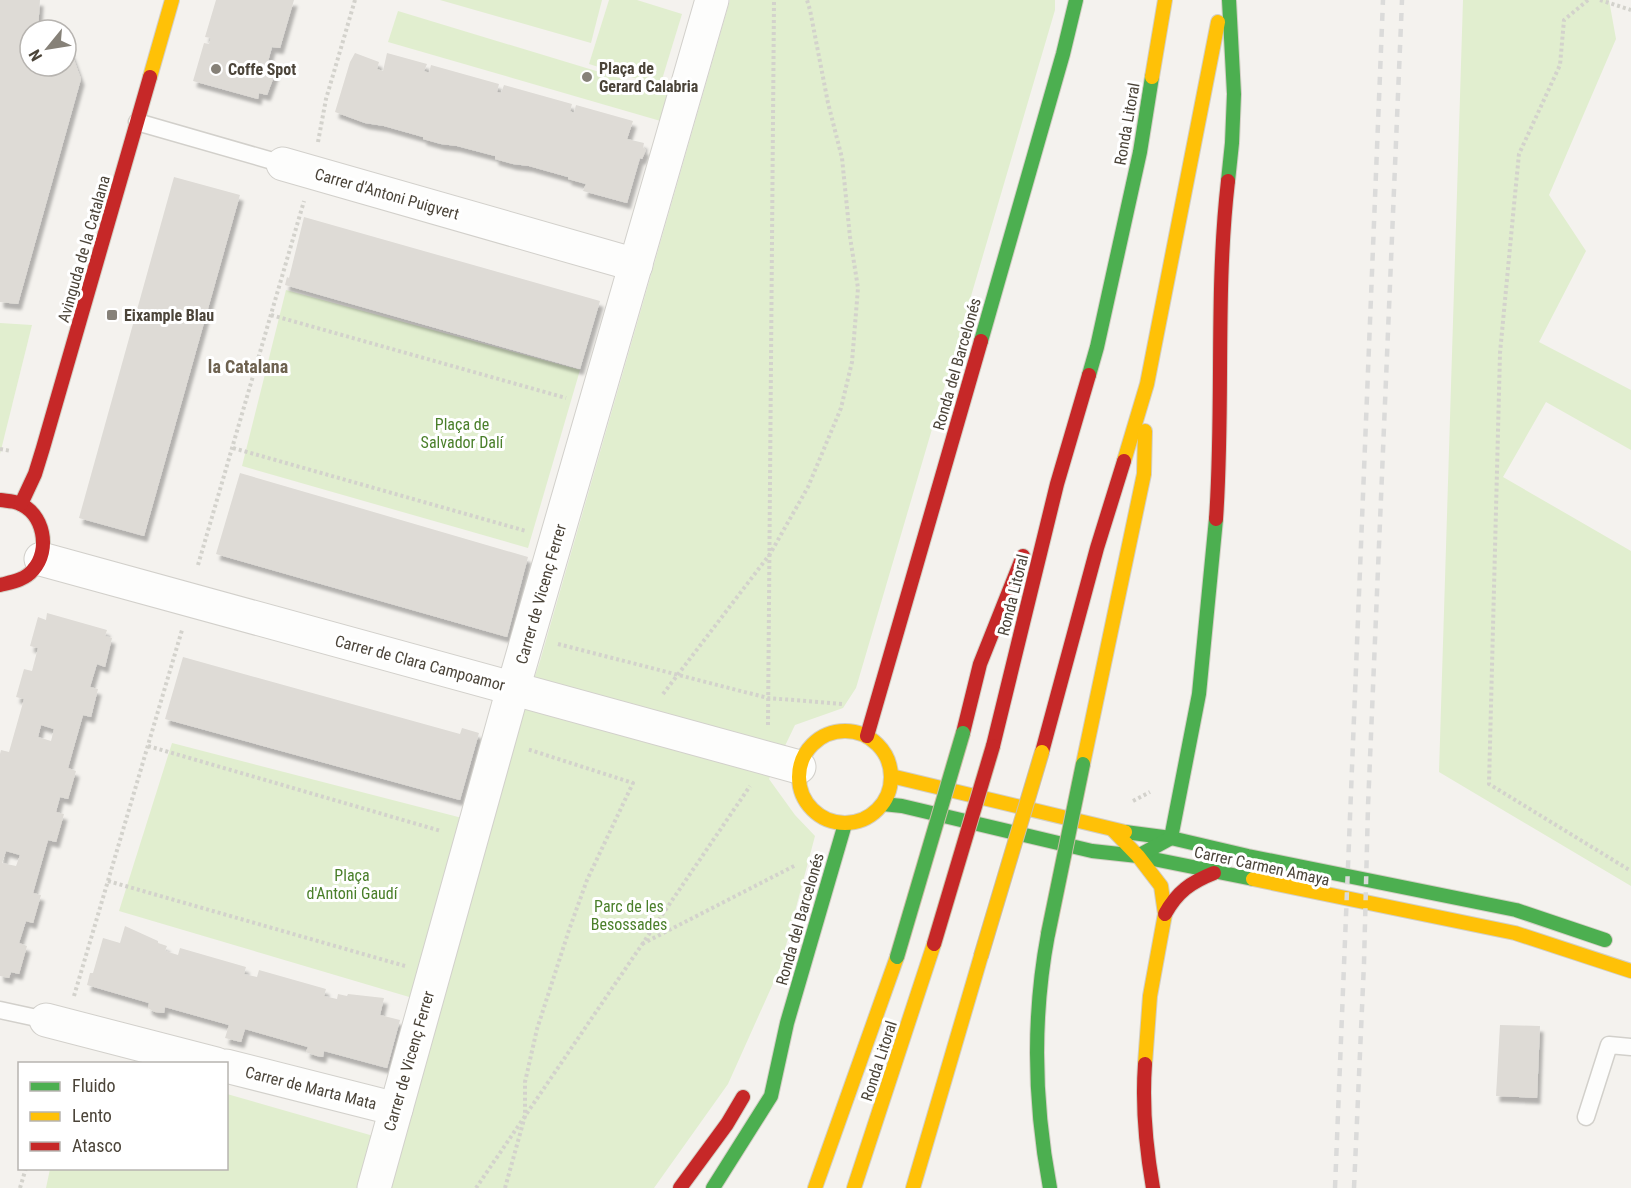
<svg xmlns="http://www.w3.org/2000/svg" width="1631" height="1188" font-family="'Roboto Condensed',sans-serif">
<defs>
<filter id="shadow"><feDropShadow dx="3.5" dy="6" stdDeviation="1.5" flood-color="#0004"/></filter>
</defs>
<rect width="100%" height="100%" fill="#f4f2ee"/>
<g fill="#e1eecf">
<path d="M 440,0 L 602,0 L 591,43 Z"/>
<path d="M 609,0 L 637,0 L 682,14 L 660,86 L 589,64 Z"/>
<path d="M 730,0 L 1055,0 L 1055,10 L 856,688 L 843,708 L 795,725 L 769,779 L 795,815 L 815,836 L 780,968 L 728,1084 L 654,1188 L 387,1188 L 512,745 L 540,661 Z"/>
<path d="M 1463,0 L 1609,0 L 1616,39 L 1549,195 L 1586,251 L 1539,342 L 1631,390 L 1631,450 L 1546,402 L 1503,477 L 1631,551 L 1631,886 L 1439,772 Z"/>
<path d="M 398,11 L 672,94 L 664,122 L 388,42 Z"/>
<path d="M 286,290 L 580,370 L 528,548 L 242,466 Z"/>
<path d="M 0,323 L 32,325 L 0,454 Z"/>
<path d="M 172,743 L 466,819 L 416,999 L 119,911 Z"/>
<path d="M 227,1094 L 377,1137 L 362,1188 L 46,1188 L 50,1169 L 226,1168 Z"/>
</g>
<g fill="#dedbd6" fill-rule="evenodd" filter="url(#shadow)">
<path d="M 0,0 L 40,0 L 38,30 L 30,30 L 30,66 L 66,66 L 66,48 L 70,49 L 81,79 L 18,304 L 0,302 Z"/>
<path d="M 216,0 L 294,0 L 280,48 L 272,47 L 266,69 L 276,71 L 267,95 L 259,93 L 258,99 L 193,81 L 204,43 L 209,44 L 211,38 L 205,37 Z"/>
<path d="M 355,53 L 379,62 L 377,69 L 383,71 L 387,53 L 427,64 L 424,71 L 429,73 L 431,65 L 499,84 L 497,92 L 501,93 L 504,85 L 572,104 L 570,111 L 574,113 L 576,105 L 633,121 L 627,139 L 644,143 L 643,148 L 646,150 L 642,159 L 640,158 L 627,203 L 583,191 L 586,184 L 568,179 L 568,177 L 529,166 L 513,164 L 495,159 L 495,156 L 457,146 L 441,144 L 423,139 L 423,137 L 384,126 L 365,123 L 335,112 L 350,62 Z"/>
<path d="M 174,177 L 240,195 L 144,536 L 79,518 Z"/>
<path d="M 304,217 L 600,301 L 580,369 L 285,285 L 287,277 L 289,278 Z"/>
<path d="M 240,473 L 528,557 L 507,637 L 216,554 Z"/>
<path d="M 47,613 L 107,630 L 105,636 L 112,638 L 105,667 L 97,664 L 90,687 L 98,689 L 91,717 L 83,715 L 68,768 L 76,771 L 68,799 L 60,797 L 56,812 L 64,814 L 56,842 L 48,840 L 33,893 L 41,895 L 33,923 L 26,921 L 19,943 L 27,946 L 19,974 L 11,972 L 9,978 L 0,976 L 0,754 L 1,750 L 9,752 L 24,699 L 16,697 L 24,669 L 32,671 L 38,648 L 30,646 L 38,617 L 46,620 ZM 41,725 L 54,729 L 51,741 L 38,737 ZM 6,851 L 20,855 L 16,866 L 2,863 Z"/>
<path d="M 183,657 L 460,734 L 462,728 L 479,733 L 460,800 L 165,719 Z"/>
<path d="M 125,926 L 158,941 L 158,943 L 167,946 L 165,951 L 178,955 L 180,948 L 246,967 L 244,974 L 257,977 L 259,970 L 326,989 L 324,996 L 337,999 L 338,994 L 347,996 L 348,994 L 384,998 L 380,1015 L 400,1020 L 387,1068 L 324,1051 L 323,1057 L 317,1056 L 306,1052 L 308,1047 L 245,1029 L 241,1042 L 225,1038 L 229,1025 L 165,1007 L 164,1013 L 155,1012 L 148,1008 L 149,1003 L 87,985 L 90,973 L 93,973 L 103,938 L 120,943 Z"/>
<path d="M 1500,1025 L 1540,1026 L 1537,1098 L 1496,1096 Z"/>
</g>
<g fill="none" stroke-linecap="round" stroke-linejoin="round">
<defs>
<g id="lane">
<path d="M 137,122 L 283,164"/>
<path d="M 0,1010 L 46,1020"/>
<path d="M 1586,1117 L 1609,1045 L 1631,1047"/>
</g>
<g id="street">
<path d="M 283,164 L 636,265"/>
<path d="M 41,559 L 799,767"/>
<path d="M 46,1020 L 216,1064"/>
<path d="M 226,1066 L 396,1109"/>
<path d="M 374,1188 L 513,689 L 712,0"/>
</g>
<g id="fast">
<path d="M 1228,181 L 1232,143 L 1234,94 L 1229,0"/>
<path d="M 981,341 L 1063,54 L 1076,0"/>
<path d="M 1089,375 L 1097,347 L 1140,152 L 1152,77"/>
<path d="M 883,804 L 902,806 L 1092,851 L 1138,856 L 1253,879"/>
<path d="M 1125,832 L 1171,838 L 1248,856 L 1516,910 L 1605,940"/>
<path d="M 1138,856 L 1171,838 L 1199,694 L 1216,519"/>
<path d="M 1048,934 C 1032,1019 1034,1103 1050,1188"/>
<path d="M 713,1188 L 771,1096 L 787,1023 L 845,824"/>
</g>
<g id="slow">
<path d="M 150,77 L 172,0"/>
<path d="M 1152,77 L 1165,0"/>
<path d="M 1124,461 L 1147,384 L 1218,22"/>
<circle cx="845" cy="777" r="46"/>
<path d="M 1083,764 L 1144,474 L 1145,431"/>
<path d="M 891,776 L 1125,832"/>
<path d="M 1113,830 L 1138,856 L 1161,886 L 1165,914 L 1150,996 L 1145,1064"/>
<path d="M 1253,879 L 1515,933 L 1631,971"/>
<path d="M 815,1188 L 897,957"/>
<path d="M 854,1188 L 934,944"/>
<path d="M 913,1188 L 981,956"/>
</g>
<g id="jam">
<path d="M 0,500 C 6,501 13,501 18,503 C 44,513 51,550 33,570 C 25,580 12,582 0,585"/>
<path d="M 21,504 L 35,474 L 43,448 L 150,77"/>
<path d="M 1216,519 C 1224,406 1215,293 1228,181"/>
<path d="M 963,733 L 980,664 L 1023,556"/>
<path d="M 867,736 L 981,341"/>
<path d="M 993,746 L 1057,484 L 1089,375"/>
<path d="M 1042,752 L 1097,548 L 1124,461"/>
<path d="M 1165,914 C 1177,892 1191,882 1214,873"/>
<path d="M 1145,1064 C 1142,1105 1146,1148 1153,1188"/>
<path d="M 680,1188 L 727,1124 L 743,1097"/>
</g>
</defs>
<use href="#lane" stroke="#d2d0cb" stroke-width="19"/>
<use href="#street" stroke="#d2d0cb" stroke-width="35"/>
<use href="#fast" stroke="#d3cfc5" stroke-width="16"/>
<use href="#slow" stroke="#d3cfc5" stroke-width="16"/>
<use href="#jam" stroke="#d3cfc5" stroke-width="16"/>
<g stroke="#d3d2cc" stroke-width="4" stroke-dasharray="3 3" stroke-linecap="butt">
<path d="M 1588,0 L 1564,20 L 1560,65 L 1519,154 L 1514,205 L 1500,353 L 1489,784 L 1631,871"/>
<path d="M 1600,0 L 1631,10"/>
<path d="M 318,142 L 326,99 L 355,0"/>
<path d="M 271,315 L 566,398"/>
<path d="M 233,448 L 526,531"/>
<path d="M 0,449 L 11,451"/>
<path d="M 198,565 L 304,201"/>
<path d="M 558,644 L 768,698 L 843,704"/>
<path d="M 663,694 L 770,554 L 808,487 L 841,408 L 852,362 L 858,288 L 850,237 L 842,158 L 828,103 L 810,10 L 807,0"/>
<path d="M 768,725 L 774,0"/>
<path d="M 148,746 L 441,831"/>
<path d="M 1133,801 L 1150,792"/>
<path d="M 108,881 L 405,966"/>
<path d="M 642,944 L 796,865"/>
<path d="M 74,996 L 182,630"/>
<path d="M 20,1188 L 26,1168"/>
<path d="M 476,1188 L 750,786"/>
<path d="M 505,1188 L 525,1116 L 525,1082 L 537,1029 L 569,930 L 587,880 L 633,783 L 527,749"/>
</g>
<use href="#lane" stroke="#fdfdfc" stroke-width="16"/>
<use href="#street" stroke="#fdfdfc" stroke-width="33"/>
<use href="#fast" stroke="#4caf50" stroke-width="14"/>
<use href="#slow" stroke="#ffc107" stroke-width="14"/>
<use href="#jam" stroke="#c62828" stroke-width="14"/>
<g stroke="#dbdbda" stroke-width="4.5" stroke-dasharray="8 8" stroke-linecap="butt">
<path d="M 1335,1188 L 1383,0"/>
<path d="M 1354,1188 L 1364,963 L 1368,806 L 1402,0"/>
</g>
<defs>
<g id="fast-bridge">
<path d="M 1048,934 L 1083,764"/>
<path d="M 897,957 L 963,733"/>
</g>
<path id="slow-bridge" d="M 981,956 L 1042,752"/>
<path id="jam-bridge" d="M 934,944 L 993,746"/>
</defs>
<use href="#fast-bridge" stroke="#ccbfa9" stroke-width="16" stroke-linecap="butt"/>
<use href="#slow-bridge" stroke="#ccbfa9" stroke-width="16" stroke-linecap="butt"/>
<use href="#jam-bridge" stroke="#ccbfa9" stroke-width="16" stroke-linecap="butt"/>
<use href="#fast-bridge" stroke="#4caf50" stroke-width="14"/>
<use href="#slow-bridge" stroke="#ffc107" stroke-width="14"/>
<use href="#jam-bridge" stroke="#c62828" stroke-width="14"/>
</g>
<g fill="#868178" stroke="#fff" stroke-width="2">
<circle cx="216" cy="69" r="6"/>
<circle cx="587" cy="77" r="6"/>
<rect x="106" y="309" width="12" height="12" rx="3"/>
</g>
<g text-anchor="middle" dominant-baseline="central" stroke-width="6" stroke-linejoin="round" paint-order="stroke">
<g font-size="16" font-weight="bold" fill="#4b4439" stroke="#fff" text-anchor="start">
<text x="599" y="68">Plaça de<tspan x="599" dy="18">Gerard Calabria</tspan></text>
<text x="228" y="69">Coffe Spot</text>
<text x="124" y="315">Eixample Blau</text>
</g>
<g font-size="16" fill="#4b4439" stroke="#fff">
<text transform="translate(1127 124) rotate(-80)">Ronda Litoral</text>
<text transform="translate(387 194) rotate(16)">Carrer d'Antoni Puigvert</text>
<text transform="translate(84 249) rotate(-74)">Avinguda de la Catalana</text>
<text transform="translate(957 364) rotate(-74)">Ronda del Barcelonés</text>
<text transform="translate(541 594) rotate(-74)">Carrer de Vicenç Ferrer</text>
<text transform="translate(1013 595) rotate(-76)">Ronda Litoral</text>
<text transform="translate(420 663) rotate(15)">Carrer de Clara Campoamor</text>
<text transform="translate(1262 866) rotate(12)">Carrer Carmen Amaya</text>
<text transform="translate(800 919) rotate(-74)">Ronda del Barcelonés</text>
<text transform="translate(409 1061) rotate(-74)">Carrer de Vicenç Ferrer</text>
<text transform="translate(879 1061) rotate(-72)">Ronda Litoral</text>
<text transform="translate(311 1088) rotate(14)">Carrer de Marta Mata</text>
</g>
<g font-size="16" fill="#4a7f2a" stroke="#fff">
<text x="462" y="424">Plaça de<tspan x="462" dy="18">Salvador Dalí</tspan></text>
<text x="352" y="875">Plaça<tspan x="352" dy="18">d'Antoni Gaudí</tspan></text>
<text x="629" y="906">Parc de les<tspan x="629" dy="18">Besossades</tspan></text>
</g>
<g font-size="18" font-weight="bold" fill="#6e6250" stroke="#fff">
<text x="248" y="366">la Catalana</text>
</g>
</g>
<rect x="18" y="1062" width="210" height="108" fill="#ffffff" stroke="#b7b4b0" stroke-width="1.5"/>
<rect x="30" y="1082" width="30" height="9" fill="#4caf50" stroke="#b7b4b0" stroke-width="1.5"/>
<text x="72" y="1092" font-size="18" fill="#4b4439">Fluido</text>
<rect x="30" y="1112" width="30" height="9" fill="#ffc107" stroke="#b7b4b0" stroke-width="1.5"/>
<text x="72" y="1122" font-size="18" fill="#4b4439">Lento</text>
<rect x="30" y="1142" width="30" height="9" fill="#c62828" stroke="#b7b4b0" stroke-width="1.5"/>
<text x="72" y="1152" font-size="18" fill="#4b4439">Atasco</text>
<g transform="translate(48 48) rotate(240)"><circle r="28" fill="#ffffff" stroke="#b7b4b0" stroke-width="1.5"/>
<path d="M0-4.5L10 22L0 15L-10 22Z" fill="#868178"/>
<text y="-9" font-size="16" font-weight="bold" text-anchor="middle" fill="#4b4439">N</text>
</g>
</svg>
